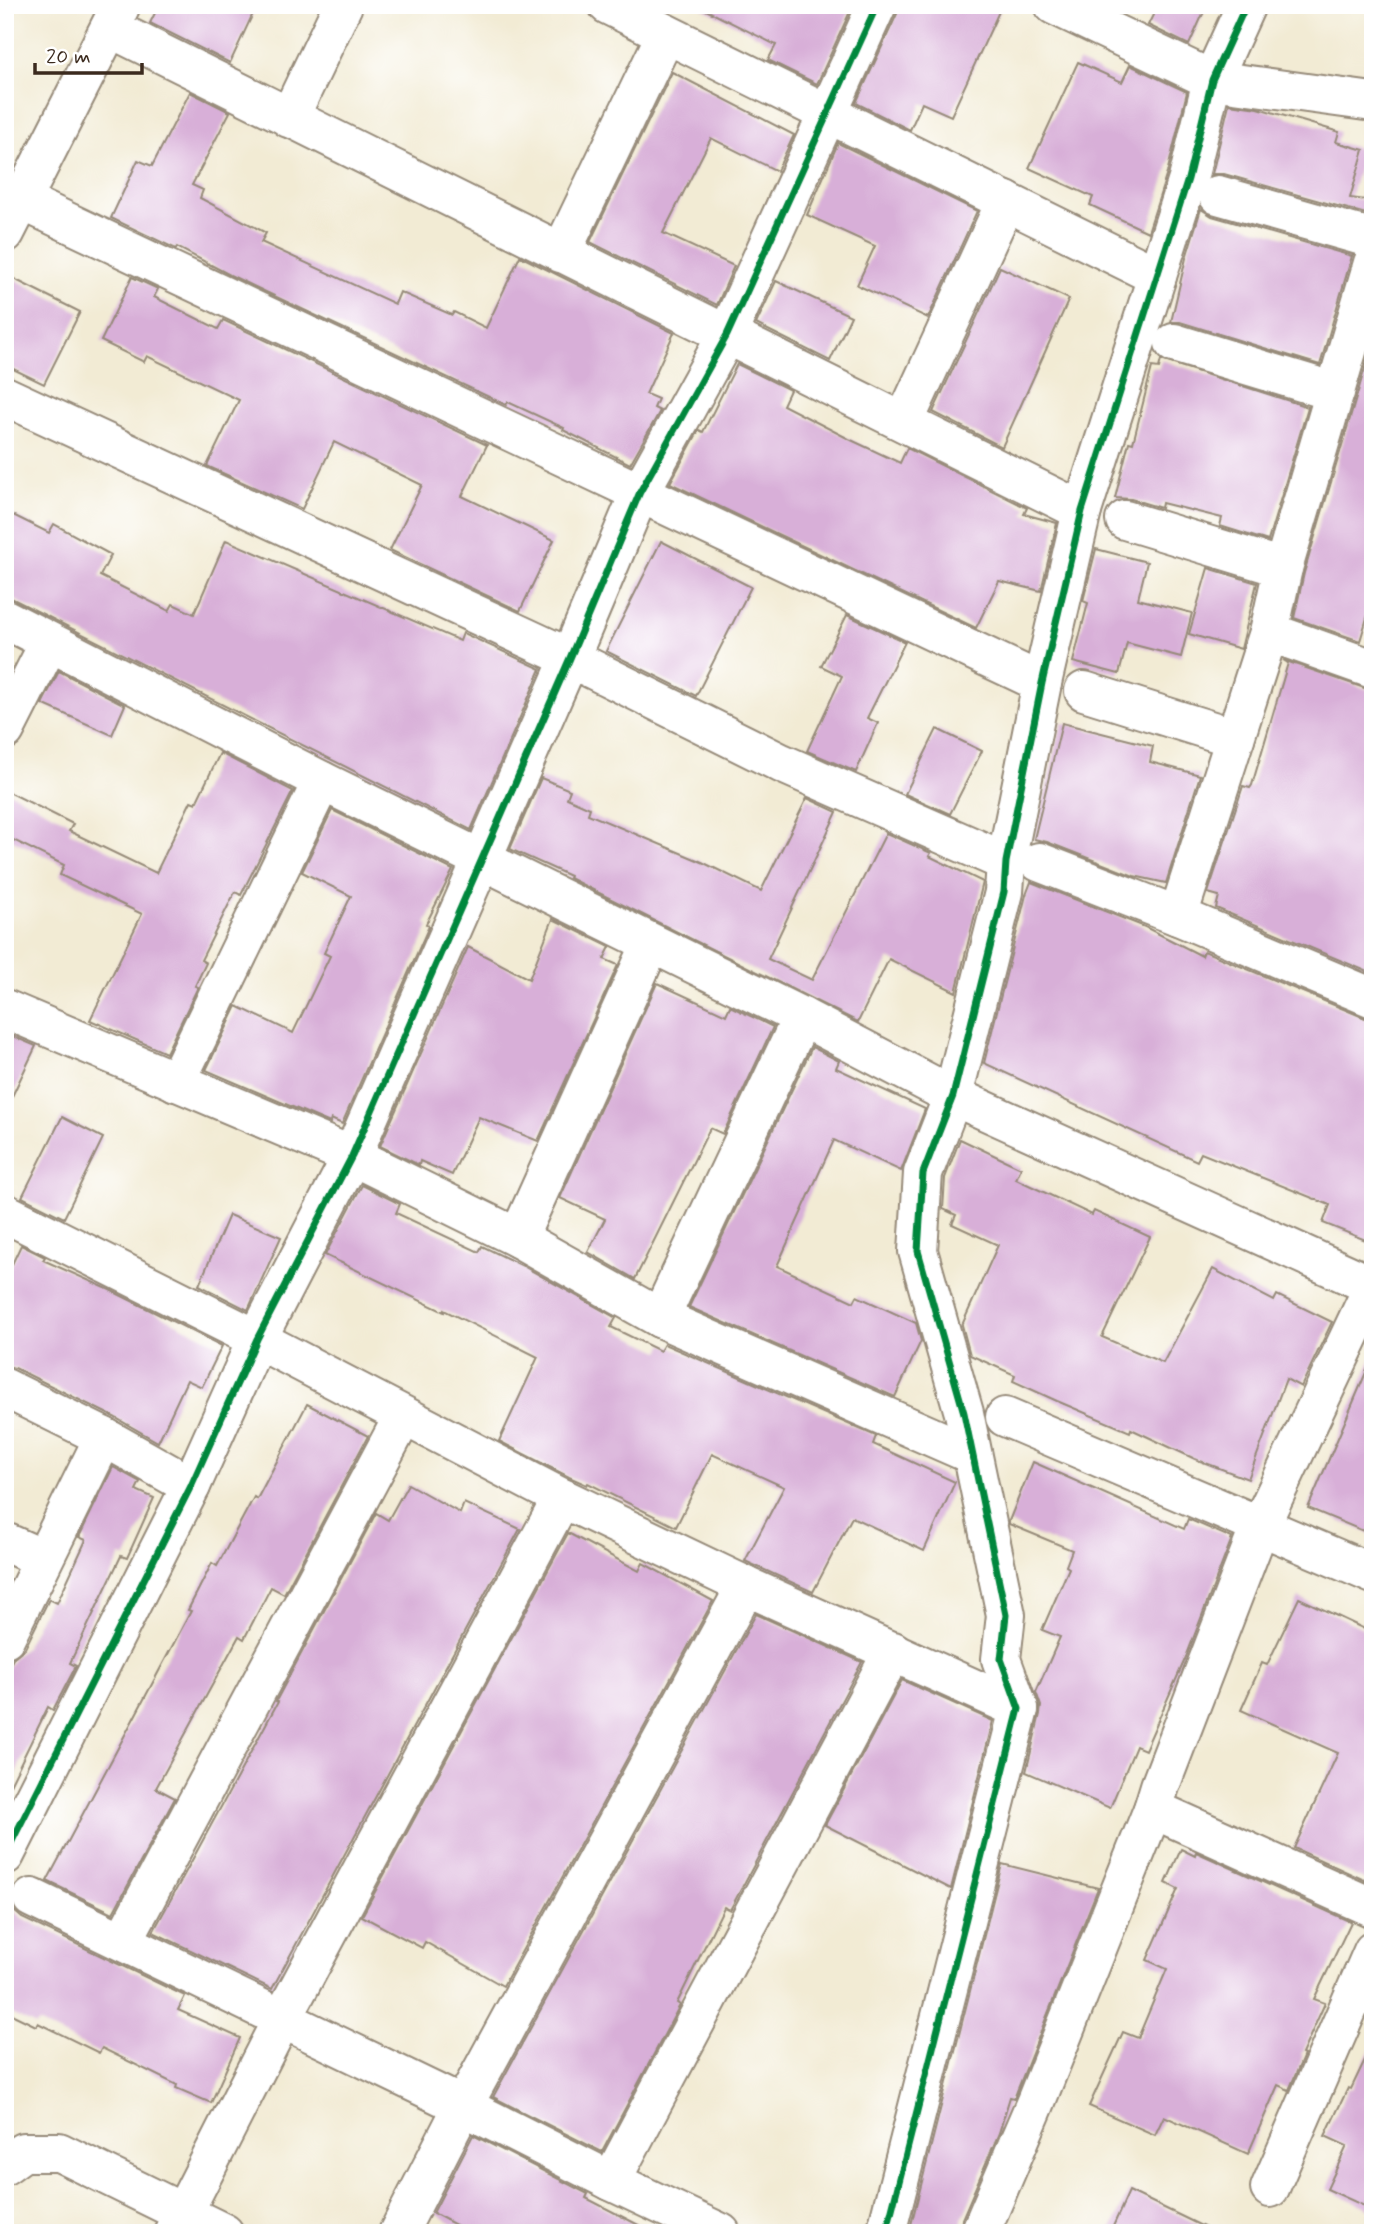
<svg xmlns="http://www.w3.org/2000/svg" width="1378" height="2238" font-family="Mynerve,sans-serif">
<rect width="100%" height="100%" fill="#fff"/>
<filter id="ink" filterUnits="userSpaceOnUse"><feTurbulence type="fractalNoise" baseFrequency=".0143" numOctaves="2"/><feDisplacementMap in="SourceGraphic" scale="14" xChannelSelector="R" yChannelSelector="G"/><feConvolveMatrix kernelMatrix="1 2 1 2 8 2 1 2 1" color-interpolation-filters="sRGB"/></filter>
<filter id="wash" filterUnits="userSpaceOnUse"><feTurbulence type="fractalNoise" baseFrequency=".00686" numOctaves="4" result="noise"/><feDisplacementMap in="SourceGraphic" scale="28" xChannelSelector="R" yChannelSelector="G"/><feGaussianBlur stdDeviation="1.57" result="paint"/><feColorMatrix in="noise" values="0 0 0 0 0 0 0 0 0 0 0 0 0 0 0 0 0 1.4 0 .05"/><feComposite in="paint" operator="in"/></filter>
<g filter="url(#wash)">
<rect width="100%" height="100%" fill="#f2ebd4"/>
<g id="blocks">
<g fill="#d8afd8">
<path d="M 159,5 L 257,5 L 230,63 L 150,23 Z"/>
<path d="M 696,5 L 853,5 L 817,84 L 768,60 L 776,45 Z"/>
<path d="M 898,5 L 1002,5 L 951,116 L 922,103 L 910,130 L 856,103 L 897,14 Z"/>
<path d="M 1158,5 L 1207,5 L 1189,45 L 1148,25 Z"/>
<path d="M 1078,62 L 1122,82 L 1130,65 L 1187,92 L 1167,173 L 1148,232 L 1090,205 L 1093,197 L 1029,168 Z"/>
<path d="M 672,72 L 794,135 L 777,171 L 711,138 L 663,233 L 734,266 L 717,305 L 590,242 Z"/>
<path d="M 190,92 L 230,112 L 192,185 L 203,190 L 200,198 L 266,233 L 261,242 L 395,304 L 400,292 L 452,315 L 454,312 L 486,328 L 520,256 L 674,333 L 646,394 L 658,399 L 654,408 L 660,411 L 630,464 L 563,430 L 564,428 L 508,402 L 506,405 L 230,275 L 177,247 L 176,249 L 111,218 L 138,160 L 152,166 Z"/>
<path d="M 1229,104 L 1258,108 L 1339,132 L 1336,142 L 1364,150 L 1350,198 L 1373,201 L 1373,216 L 1224,174 L 1212,174 Z"/>
<path d="M 838,143 L 977,211 L 928,318 L 857,285 L 875,246 L 807,215 Z"/>
<path d="M 1201,209 L 1212,216 L 1352,256 L 1320,365 L 1180,322 L 1171,322 L 1186,258 Z"/>
<path d="M 1000,267 L 1069,299 L 1002,447 L 933,412 Z"/>
<path d="M 132,277 L 158,289 L 154,297 L 218,329 L 223,320 L 487,445 L 462,496 L 554,540 L 520,611 L 390,550 L 422,485 L 334,442 L 302,509 L 207,466 L 239,400 L 147,356 L 144,362 L 101,341 Z"/>
<path d="M 14,279 L 80,312 L 44,384 L 5,365 L 5,296 Z"/>
<path d="M 776,281 L 851,316 L 830,361 L 756,324 Z"/>
<path d="M 1373,341 L 1373,598 L 1360,641 L 1294,618 L 1304,573 Z"/>
<path d="M 1161,360 L 1308,407 L 1268,541 L 1220,526 L 1222,518 L 1162,503 L 1161,508 L 1131,499 L 1115,498 L 1129,442 L 1133,443 L 1152,367 L 1159,368 Z"/>
<path d="M 737,364 L 790,390 L 783,405 L 849,439 L 900,463 L 907,448 L 1027,508 L 1024,514 L 1057,523 L 1041,591 L 999,581 L 976,628 L 670,483 L 699,430 L 703,432 Z"/>
<path d="M 5,511 L 49,533 L 54,524 L 111,555 L 100,576 L 169,611 L 173,604 L 194,614 L 226,540 L 460,641 L 463,633 L 541,669 L 471,830 L 5,595 Z"/>
<path d="M 661,541 L 751,587 L 696,696 L 606,651 Z"/>
<path d="M 1096,549 L 1147,562 L 1138,599 L 1192,613 L 1181,657 L 1127,643 L 1119,674 L 1073,662 L 1088,603 L 1083,601 Z"/>
<path d="M 1208,568 L 1257,583 L 1241,649 L 1189,634 Z"/>
<path d="M 847,615 L 905,642 L 867,718 L 878,723 L 856,772 L 807,751 L 842,676 L 821,666 Z"/>
<path d="M 1283,660 L 1373,691 L 1373,974 L 1216,908 L 1219,896 L 1208,893 L 1243,786 L 1250,788 L 1252,785 L 1288,663 Z"/>
<path d="M 59,671 L 125,705 L 112,735 L 42,704 Z"/>
<path d="M 1062,723 L 1153,746 L 1150,762 L 1200,775 L 1166,883 L 1134,876 L 1047,842 L 1034,839 Z"/>
<path d="M 937,729 L 982,751 L 950,814 L 905,794 Z"/>
<path d="M 220,753 L 293,791 L 241,895 L 235,892 L 201,960 L 206,963 L 195,986 L 198,987 L 166,1053 L 90,1020 L 142,914 L 60,875 L 64,865 L 5,836 L 5,790 L 73,824 L 69,831 L 156,873 L 191,801 L 196,803 Z"/>
<path d="M 541,778 L 570,790 L 567,798 L 590,808 L 588,814 L 702,862 L 761,891 L 807,798 L 837,812 L 768,959 L 812,980 L 886,833 L 931,853 L 929,856 L 983,882 L 956,992 L 889,959 L 858,1022 L 569,878 L 570,876 L 510,849 Z"/>
<path d="M 332,810 L 453,870 L 426,924 L 429,926 L 342,1124 L 331,1119 L 330,1123 L 206,1070 L 237,1006 L 293,1033 L 330,956 L 324,953 L 351,896 L 302,872 Z"/>
<path d="M 1031,882 L 1145,927 L 1202,956 L 1204,951 L 1365,1018 L 1373,1019 L 1373,1243 L 1323,1223 L 1330,1205 L 1201,1153 L 1197,1161 L 984,1063 L 1026,895 Z"/>
<path d="M 553,919 L 610,947 L 604,959 L 618,965 L 538,1141 L 479,1117 L 452,1175 L 420,1161 L 419,1165 L 380,1146 L 468,947 L 529,979 Z"/>
<path d="M 657,983 L 726,1015 L 730,1006 L 773,1027 L 723,1134 L 710,1128 L 635,1279 L 588,1252 L 605,1219 L 560,1198 Z"/>
<path d="M 5,1033 L 36,1046 L 5,1111 Z"/>
<path d="M 812,1047 L 839,1061 L 836,1068 L 925,1109 L 901,1171 L 834,1140 L 777,1266 L 854,1302 L 857,1296 L 916,1323 L 921,1341 L 895,1397 L 689,1307 Z"/>
<path d="M 62,1117 L 103,1138 L 64,1218 L 22,1197 Z"/>
<path d="M 960,1139 L 1021,1168 L 1016,1179 L 1092,1215 L 1094,1211 L 1150,1237 L 1102,1337 L 1163,1363 L 1213,1269 L 1274,1301 L 1277,1295 L 1332,1322 L 1301,1387 L 1286,1379 L 1248,1479 L 1195,1459 L 1131,1429 L 1130,1432 L 1057,1401 L 1013,1381 L 1015,1375 L 970,1355 L 962,1325 L 998,1245 L 952,1224 L 956,1215 L 943,1209 L 945,1178 Z"/>
<path d="M 362,1185 L 400,1204 L 396,1213 L 479,1252 L 482,1246 L 523,1266 L 616,1318 L 611,1327 L 660,1351 L 664,1344 L 876,1436 L 873,1444 L 955,1482 L 924,1551 L 852,1517 L 813,1592 L 745,1561 L 784,1487 L 712,1454 L 676,1527 L 588,1483 L 587,1485 L 569,1477 L 499,1441 L 538,1357 L 444,1310 L 444,1312 L 325,1255 Z"/>
<path d="M 229,1215 L 281,1237 L 248,1310 L 199,1285 Z"/>
<path d="M 21,1245 L 45,1257 L 43,1260 L 110,1290 L 222,1346 L 202,1387 L 187,1380 L 158,1442 L 114,1417 L 15,1368 L 5,1366 L 5,1279 Z"/>
<path d="M 1373,1356 L 1373,1535 L 1308,1508 Z"/>
<path d="M 307,1404 L 368,1436 L 284,1594 L 271,1587 L 244,1639 L 239,1636 L 156,1788 L 175,1798 L 113,1913 L 47,1881 L 191,1611 L 188,1610 L 212,1563 L 217,1566 L 254,1497 L 257,1499 Z"/>
<path d="M 1033,1462 L 1184,1529 L 1188,1519 L 1232,1538 L 1186,1657 L 1145,1750 L 1136,1746 L 1110,1808 L 1026,1772 L 1040,1714 L 1041,1706 L 1036,1692 L 1060,1637 L 1042,1630 L 1069,1568 L 1066,1566 L 1072,1550 L 1009,1524 L 1009,1521 Z"/>
<path d="M 113,1467 L 140,1482 L 136,1490 L 154,1498 L 127,1558 L 121,1556 L 70,1663 L 76,1666 L 53,1710 L 48,1707 L 5,1795 L 5,1673 L 14,1657 L 25,1648 L 49,1599 L 57,1603 L 86,1540 L 79,1537 Z"/>
<path d="M 408,1484 L 460,1513 L 464,1503 L 520,1529 L 272,1989 L 153,1932 L 278,1702 L 276,1701 L 376,1513 L 388,1520 Z"/>
<path d="M 568,1533 L 639,1571 L 643,1563 L 713,1601 L 503,1986 L 425,1942 L 422,1948 L 362,1916 Z"/>
<path d="M 1299,1598 L 1373,1633 L 1373,1884 L 1294,1848 L 1338,1753 L 1241,1710 L 1262,1663 L 1267,1665 Z"/>
<path d="M 756,1614 L 862,1662 L 730,1910 L 724,1907 L 677,2003 L 680,2005 L 602,2152 L 493,2097 Z"/>
<path d="M 902,1680 L 993,1721 L 951,1889 L 825,1825 Z"/>
<path d="M 1181,1849 L 1195,1856 L 1196,1852 L 1351,1922 L 1314,1999 L 1325,2003 L 1302,2054 L 1304,2055 L 1289,2090 L 1278,2085 L 1248,2154 L 1164,2116 L 1155,2135 L 1089,2106 L 1123,2032 L 1138,2038 L 1167,1969 L 1147,1960 L 1178,1889 L 1166,1883 Z"/>
<path d="M 1002,1864 L 1098,1888 L 1015,2096 L 1014,2098 L 1010,2097 L 999,2133 L 962,2219 L 961,2233 L 909,2233 Z"/>
<path d="M 5,1899 L 11,1902 L 14,1911 L 22,1918 L 185,1996 L 178,2010 L 240,2038 L 211,2103 L 176,2088 L 177,2085 L 102,2048 L 99,2053 L 38,2023 L 36,2026 L 5,2011 Z"/>
<path d="M 1373,2043 L 1373,2210 L 1327,2189 L 1347,2146 L 1325,2136 L 1348,2088 L 1351,2089 Z"/>
<path d="M 473,2135 L 588,2194 L 586,2198 L 654,2233 L 471,2233 L 433,2213 Z"/>
<path d="M 1129,2191 L 1216,2233 L 1110,2233 Z"/>
</g>
</g>
</g>
<g filter="url(#ink)">
<use href="#blocks" fill-opacity="0" stroke="#968a79" stroke-width="2"/>
<g fill="none" stroke-linecap="round" stroke-linejoin="round">
<defs>
<g id="minor">
<path d="M 608,5 L 1157,276"/>
<path d="M 1054,5 L 1212,80 L 1373,102"/>
<path d="M 110,28 L 1082,511"/>
<path d="M 289,118 L 343,5"/>
<path d="M 5,190 L 23,201 L 1042,683"/>
<path d="M 1218,195 L 1373,239"/>
<path d="M 5,233 L 120,7"/>
<path d="M 561,253 L 666,34"/>
<path d="M 1174,343 L 1335,392"/>
<path d="M 5,396 L 570,658 L 781,763 L 1006,862"/>
<path d="M 904,422 L 1006,201"/>
<path d="M 1125,520 L 1283,568"/>
<path d="M 5,619 L 322,781 L 802,1017 L 953,1096 L 1373,1286"/>
<path d="M 1269,632 L 1373,669"/>
<path d="M 1084,691 L 1235,738"/>
<path d="M 5,730 L 49,643"/>
<path d="M 1039,862 L 1178,916 L 1373,998"/>
<path d="M 1178,916 L 1269,632 L 1283,568 L 1373,263"/>
<path d="M 5,1009 L 352,1156 L 518,1238 L 660,1318 L 971,1454"/>
<path d="M 176,1082 L 322,781"/>
<path d="M 5,1213 L 257,1339 L 562,1498 L 746,1586 L 1019,1709"/>
<path d="M 518,1238 L 651,944"/>
<path d="M 660,1318 L 802,1017"/>
<path d="M 5,1388 L 104,1437 L 191,1486"/>
<path d="M 1005,1417 L 1373,1574"/>
<path d="M 5,1542 L 43,1559"/>
<path d="M 5,1638 L 104,1437"/>
<path d="M 1153,1809 L 1373,1908"/>
<path d="M 5,1855 L 191,1486 L 257,1339 L 352,1156 L 570,658 L 640,492 L 727,335 L 877,5"/>
<path d="M 32,1898 L 463,2106 L 611,2181 L 721,2233"/>
<path d="M 123,1941 L 403,1417"/>
<path d="M 5,2165 L 23,2152 L 59,2152 L 224,2233"/>
<path d="M 611,2181 L 893,1651"/>
<path d="M 1270,2188 L 1373,1951"/>
<path d="M 982,2228 L 1035,2104 L 1153,1809 L 1160,1786 L 1260,1526 L 1373,1287"/>
<path d="M 173,2233 L 282,2019 L 562,1498"/>
<path d="M 398,2233 L 463,2106 L 746,1586"/>
<path d="M 886,2233 L 1019,1709 L 1001,1659 L 1006,1615 L 964,1413 L 918,1251 L 923,1173 L 953,1096 L 1004,892 L 1006,862 L 1042,683 L 1082,511 L 1188,179 L 1212,80 L 1246,5"/>
</g>
</defs>
<use href="#minor" stroke="#968a79" stroke-width="42"/>
<use href="#minor" stroke="#fff" stroke-width="38"/>
<defs>
<g id="cycleway">
<path d="M 5,1855 L 191,1486 L 257,1339 L 352,1156 L 570,658 L 640,492 L 727,335 L 877,5"/>
<path d="M 886,2233 L 1019,1709 L 1001,1659 L 1006,1615 L 964,1413 L 918,1251 L 923,1173 L 953,1096 L 1004,892 L 1006,862 L 1042,683 L 1082,511 L 1188,179 L 1212,80 L 1246,5"/>
</g>
</defs>
<use href="#cycleway" stroke="#fff" stroke-width="11"/>
<use href="#cycleway" stroke="#00873e" stroke-width="7"/>
</g>
</g>
<rect width="1378" height="2238" fill="none" stroke="#fff" stroke-width="28"/>
<path d="M35 63v10h107v-10" fill="none" stroke="#3b2a1e" stroke-width="3.5"/>
<text x="46" y="63" font-size="21" fill="#3b2a1e" stroke="#ffffff" stroke-width="5" paint-order="stroke">20 m</text>
</svg>
